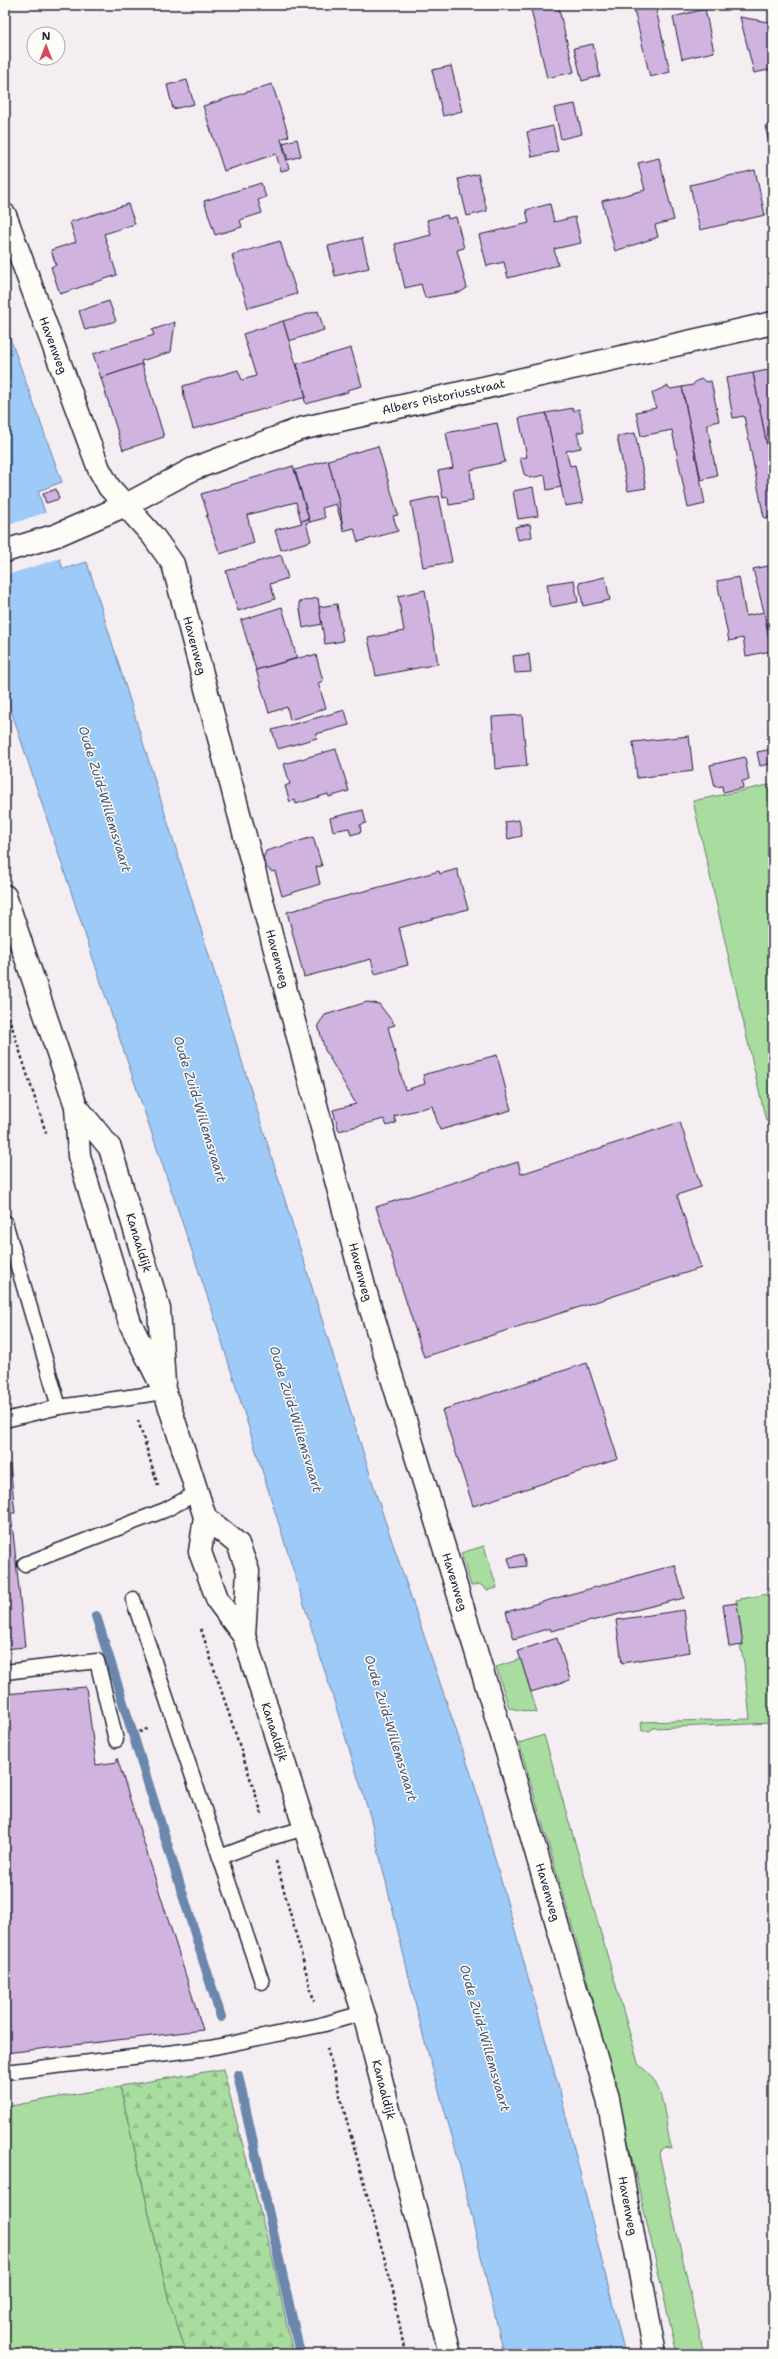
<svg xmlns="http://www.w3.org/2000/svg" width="778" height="2359" font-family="'Shantell Sans',sans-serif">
<defs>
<pattern id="forest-firs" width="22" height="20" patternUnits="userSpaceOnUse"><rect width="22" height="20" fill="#a9dd9f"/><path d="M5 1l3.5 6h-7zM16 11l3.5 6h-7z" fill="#91bd8a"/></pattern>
</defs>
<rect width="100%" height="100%" fill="#f4edf2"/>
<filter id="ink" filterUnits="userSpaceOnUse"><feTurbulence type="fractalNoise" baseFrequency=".025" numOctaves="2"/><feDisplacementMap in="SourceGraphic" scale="8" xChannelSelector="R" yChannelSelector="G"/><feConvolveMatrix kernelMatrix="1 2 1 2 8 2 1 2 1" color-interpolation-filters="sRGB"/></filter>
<g filter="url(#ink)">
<g fill="#a9dd9f" stroke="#66806d">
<path d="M 773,784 L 773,1120 L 766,1121 L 693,801 Z"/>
<path d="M 484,1546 L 497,1588 L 488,1590 L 479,1584 L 471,1586 L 461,1553 Z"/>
<path d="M 773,1593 L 773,1723 L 653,1728 L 650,1731 L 642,1731 L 641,1722 L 750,1719 L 744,1663 L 740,1645 L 743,1644 L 736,1600 Z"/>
<path d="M 521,1659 L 537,1713 L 509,1708 L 496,1667 Z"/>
<path d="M 544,1735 L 639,2066 C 667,2081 663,2123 672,2149 L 665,2147 L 661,2149 L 659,2154 L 704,2354 L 677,2354 L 620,2106 L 579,1950 L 519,1743 Z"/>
<path d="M 120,2086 L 169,2301 L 187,2354 L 5,2354 L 5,2107 Z"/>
</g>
<path fill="url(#forest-firs)" stroke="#66806d" d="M 223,2069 L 275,2269 L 293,2354 L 187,2354 L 169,2301 L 120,2086 Z"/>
<path fill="#9ecaf8" stroke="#6c87ac" d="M 5,324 L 62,482 L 38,491 L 63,569 L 87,562 L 378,1500 L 473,1780 L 560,2092 L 625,2354 L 504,2354 L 456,2150 L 424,2039 L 370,1816 L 213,1313 L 118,1034 L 5,692 Z"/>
<path fill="#f4edf2" d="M 50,511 L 64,557 L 7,575 L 8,580 L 5,580 L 5,526 Z"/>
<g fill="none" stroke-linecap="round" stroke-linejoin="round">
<g stroke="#6c87ac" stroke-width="10">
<path d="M 96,1616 L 221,2017"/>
<path d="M 238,2075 L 300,2354"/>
</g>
</g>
<g fill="#d1b3e0" stroke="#22223b">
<path d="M 530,5 L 558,5 L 574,72 L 547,78 Z"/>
<path d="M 633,5 L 655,5 L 670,72 L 650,77 Z"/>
<path d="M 705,9 L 714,52 L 682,59 L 673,17 Z"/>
<path d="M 740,17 L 773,23 L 773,69 L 754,73 Z"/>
<path d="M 593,44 L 600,76 L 582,81 L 574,48 Z"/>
<path d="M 451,66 L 462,111 L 443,116 L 432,70 Z"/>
<path d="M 187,80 L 194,104 L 173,109 L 167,85 Z"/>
<path d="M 272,84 L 289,136 L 281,139 L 289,169 L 281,171 L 276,154 L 224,171 L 203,106 Z"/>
<path d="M 575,104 L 582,134 L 561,139 L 554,108 Z"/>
<path d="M 773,124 L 773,159 L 765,126 Z"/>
<path d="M 553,126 L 558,151 L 532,157 L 527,132 Z"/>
<path d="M 297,139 L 301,156 L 288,160 L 283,143 Z"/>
<path d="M 659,158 L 674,220 L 655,225 L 658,237 L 615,251 L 602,201 L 645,190 L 638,163 Z"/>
<path d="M 755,170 L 765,215 L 700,230 L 690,185 Z"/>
<path d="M 478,174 L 487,211 L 467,216 L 458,179 Z"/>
<path d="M 261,183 L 266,197 L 258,200 L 262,213 L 240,220 L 242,227 L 215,235 L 204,201 Z"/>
<path d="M 128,204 L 135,224 L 104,234 L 117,275 L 60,294 L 51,267 L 56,265 L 51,250 L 76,242 L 70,222 Z"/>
<path d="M 550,204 L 554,222 L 575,217 L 581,243 L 554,249 L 558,265 L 508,278 L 504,262 L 487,266 L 479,235 L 529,223 L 526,210 Z"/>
<path d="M 447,215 L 448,219 L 456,217 L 464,248 L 457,250 L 467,288 L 461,292 L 425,298 L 421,284 L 405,288 L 395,244 L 431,235 L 427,220 Z"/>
<path d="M 362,238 L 369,268 L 335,276 L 328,246 Z"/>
<path d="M 280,241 L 297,294 L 248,308 L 232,255 Z"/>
<path d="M 109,301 L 116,321 L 85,330 L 79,311 Z"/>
<path d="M 318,311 L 324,330 L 289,341 L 283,321 Z"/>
<path d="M 283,321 L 306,397 L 193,429 L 184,397 L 183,386 L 238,370 L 242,380 L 256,376 L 243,334 Z"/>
<path d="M 175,322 L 171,352 L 141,361 L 142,364 L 101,378 L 93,354 L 154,335 L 152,330 Z"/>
<path d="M 351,348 L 362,386 L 347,390 L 348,392 L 306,404 L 304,398 L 306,397 L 297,364 Z"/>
<path d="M 142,364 L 164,437 L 123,450 L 101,378 Z"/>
<path d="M 773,369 L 773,478 L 753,373 Z"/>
<path d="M 753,373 L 773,478 L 773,517 L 764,518 L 744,416 L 733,418 L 726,378 Z"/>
<path d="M 702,379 L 706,382 L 711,381 L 719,421 L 707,424 L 717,476 L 701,480 L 682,387 L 693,385 L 696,381 Z"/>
<path d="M 667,386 L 671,389 L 682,387 L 705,504 L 688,508 L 672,430 L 641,436 L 636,412 L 656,408 L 652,393 Z"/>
<path d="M 573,408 L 573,411 L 579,409 L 584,431 L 577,433 L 581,448 L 566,451 L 570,466 L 575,465 L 583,503 L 565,506 L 546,413 Z"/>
<path d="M 546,413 L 561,487 L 547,490 L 545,475 L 530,478 L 524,474 L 520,458 L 527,457 L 519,418 Z"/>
<path d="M 497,423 L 505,462 L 470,470 L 473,501 L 449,505 L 448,497 L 443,498 L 438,471 L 453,468 L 446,433 Z"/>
<path d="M 635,433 L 646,488 L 628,491 L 617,436 Z"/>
<path d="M 378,446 L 398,515 L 393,516 L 398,531 L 358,542 L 354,528 L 343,531 L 339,502 L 328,460 Z"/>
<path d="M 328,460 L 339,502 L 343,528 L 336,504 L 322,508 L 325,518 L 310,522 L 295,470 Z"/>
<path d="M 293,466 L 309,519 L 301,521 L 296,502 L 247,515 L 254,543 L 220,554 L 206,516 L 208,515 L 201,494 Z"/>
<path d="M 533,487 L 538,516 L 518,519 L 513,491 Z"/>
<path d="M 56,489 L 59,499 L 46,503 L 43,494 Z"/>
<path d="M 439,496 L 452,562 L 423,567 L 411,502 Z"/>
<path d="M 309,519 L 310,522 L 306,523 L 311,541 L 281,550 L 275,530 L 302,523 L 301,521 Z"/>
<path d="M 530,524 L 532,537 L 518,540 L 515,527 Z"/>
<path d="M 281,555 L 288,578 L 270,584 L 275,599 L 238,611 L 226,571 Z"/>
<path d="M 773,565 L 773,639 L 771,639 L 753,569 Z"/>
<path d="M 605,577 L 610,600 L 583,606 L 579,583 Z"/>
<path d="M 739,577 L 746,616 L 764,612 L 771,651 L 746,656 L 743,638 L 729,641 L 717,581 Z"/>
<path d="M 574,580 L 578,602 L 551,607 L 547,584 Z"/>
<path d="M 425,590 L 438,664 L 376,676 L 368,638 L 404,631 L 398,596 Z"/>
<path d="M 318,598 L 322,624 L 303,628 L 299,602 Z"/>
<path d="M 337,604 L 343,641 L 325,644 L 319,607 Z"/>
<path d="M 282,607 L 297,658 L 256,670 L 241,620 Z"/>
<path d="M 529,654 L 531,672 L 515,673 L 513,656 Z"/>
<path d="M 310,655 L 311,657 L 316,655 L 323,681 L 318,683 L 326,708 L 290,720 L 287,707 L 269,713 L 256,670 Z"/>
<path d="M 345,710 L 349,725 L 316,734 L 317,738 L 278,749 L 272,730 Z"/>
<path d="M 522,715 L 527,766 L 495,769 L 492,717 Z"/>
<path d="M 689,736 L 693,771 L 637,778 L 633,742 Z"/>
<path d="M 336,749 L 349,791 L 329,797 L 328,794 L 296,804 L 295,800 L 290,802 L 285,786 L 290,784 L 284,764 Z"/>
<path d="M 773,749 L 773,763 L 760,766 L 757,752 Z"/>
<path d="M 745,757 L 749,780 L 742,781 L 743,788 L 723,792 L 722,786 L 715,787 L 710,765 Z"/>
<path d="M 363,810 L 366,823 L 360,825 L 361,832 L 351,835 L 349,828 L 333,831 L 330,818 Z"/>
<path d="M 519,820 L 522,836 L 508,839 L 505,822 Z"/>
<path d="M 313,837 L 322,866 L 316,867 L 320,884 L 282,896 L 275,871 L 272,872 L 265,866 L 263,859 L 266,851 Z"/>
<path d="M 457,869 L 468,909 L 399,928 L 408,965 L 375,974 L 371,959 L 304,977 L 287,912 L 439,871 L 440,874 Z"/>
<path d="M 367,1002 L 379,1004 L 395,1025 L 388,1027 L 405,1090 L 425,1084 L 423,1075 L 426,1074 L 497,1055 L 511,1110 L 440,1130 L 432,1106 L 394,1116 L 396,1123 L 387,1126 L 384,1119 L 339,1131 L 333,1110 L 356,1104 L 325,1050 L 318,1025 L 325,1015 Z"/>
<path d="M 680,1122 L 701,1187 L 677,1195 L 701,1268 L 424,1357 L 376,1207 L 518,1162 L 521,1174 Z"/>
<path d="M 587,1363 L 618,1459 L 473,1506 L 442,1410 Z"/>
<path d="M 10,1464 L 15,1513 L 11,1513 L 25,1647 L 5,1649 L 5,1465 Z"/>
<path d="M 523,1554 L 526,1566 L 511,1568 L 508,1558 Z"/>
<path d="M 675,1565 L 684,1598 L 551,1631 L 550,1628 L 514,1639 L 506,1612 Z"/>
<path d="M 737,1603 L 743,1645 L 729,1647 L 723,1605 Z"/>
<path d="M 684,1610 L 690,1652 L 622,1663 L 616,1620 Z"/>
<path d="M 557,1638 L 570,1680 L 531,1692 L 518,1651 Z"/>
<path d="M 86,1687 L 96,1765 L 117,1762 L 117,1758 L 203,2030 L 5,2053 L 5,1694 Z"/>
</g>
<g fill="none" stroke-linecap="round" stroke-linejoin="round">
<defs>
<g id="service">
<path d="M 5,1222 L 59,1407"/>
<path d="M 5,1420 L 59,1407 L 165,1392"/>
<path d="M 25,1564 L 165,1510 L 197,1493"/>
<path d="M 133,1599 L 262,1982"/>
<path d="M 5,1672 L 97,1661 L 116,1740"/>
<path d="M 220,1857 L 270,1838 L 305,1828"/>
<path d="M 5,2072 L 210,2048 L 321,2025 L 363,2013"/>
</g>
<g id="minor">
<path id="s1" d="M 5,215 L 99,469 L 109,487 L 153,536 L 173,564 L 365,1290 L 507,1752 L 608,2099 L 655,2354"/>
</g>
<g id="tertiary">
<path id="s2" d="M 5,551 L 57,535 L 126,505 L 193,469 L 300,429 L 773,323"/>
</g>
<g id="secondary">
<path id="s3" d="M 5,896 L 76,1106 L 79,1156 L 130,1323 L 165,1392 L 205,1517 L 200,1552 L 218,1601 L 244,1636 L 365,2018 L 423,2240 L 450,2354"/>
<path id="s4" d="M 76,1106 L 110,1148 L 159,1309 L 164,1383"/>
<path d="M 205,1517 L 238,1544 L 248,1571 L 244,1636"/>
</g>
</defs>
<use href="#service" stroke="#22223b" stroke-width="17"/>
<use href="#minor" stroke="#22223b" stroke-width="25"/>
<use href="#tertiary" stroke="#22223b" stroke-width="25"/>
<use href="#secondary" stroke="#22223b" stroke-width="25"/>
<g stroke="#22223b" stroke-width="2.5" stroke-dasharray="3 3" stroke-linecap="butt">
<path d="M 5,1005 L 47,1136"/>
<path d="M 138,1420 L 158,1486"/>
<path d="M 201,1629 L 262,1814"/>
<path d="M 139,1732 L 150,1728"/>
<path d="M 276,1861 L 314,2001"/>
<path d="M 327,2048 L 393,2290 L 405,2354"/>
</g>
<use href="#service" stroke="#fdfcf7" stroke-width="14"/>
<use href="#minor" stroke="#fdfcf7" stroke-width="22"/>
<use href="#tertiary" stroke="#fdfcf7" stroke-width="22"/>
<use href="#secondary" stroke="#fdfcf7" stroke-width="22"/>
</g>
</g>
<g text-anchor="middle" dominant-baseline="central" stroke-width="3" stroke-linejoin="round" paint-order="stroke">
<g font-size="12" fill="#22223b" stroke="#fdfcf7">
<text stroke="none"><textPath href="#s1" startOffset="139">Havenweg</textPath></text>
<text stroke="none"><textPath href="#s2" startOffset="467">Albers Pistoriusstraat</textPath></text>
<text stroke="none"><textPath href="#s1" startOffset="476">Havenweg</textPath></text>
<text stroke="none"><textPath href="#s1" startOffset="800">Havenweg</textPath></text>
<text stroke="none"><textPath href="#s4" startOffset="153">Kanaaldijk</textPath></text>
<text stroke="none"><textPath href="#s1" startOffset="1124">Havenweg</textPath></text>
<text stroke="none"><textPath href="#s1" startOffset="1448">Havenweg</textPath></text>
<text stroke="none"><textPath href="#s3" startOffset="887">Kanaaldijk</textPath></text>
<text stroke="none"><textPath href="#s1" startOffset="1772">Havenweg</textPath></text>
<text stroke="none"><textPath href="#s3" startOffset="1261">Kanaaldijk</textPath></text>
<text stroke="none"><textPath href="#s1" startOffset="2096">Havenweg</textPath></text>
</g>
<g font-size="13" font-style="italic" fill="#475474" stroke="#fdfcf7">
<text transform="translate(105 799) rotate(73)">Oude Zuid-Willemsvaart</text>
<text transform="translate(200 1109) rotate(73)">Oude Zuid-Willemsvaart</text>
<text transform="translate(296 1419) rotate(73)">Oude Zuid-Willemsvaart</text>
<text transform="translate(391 1728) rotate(73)">Oude Zuid-Willemsvaart</text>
<text transform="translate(485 2038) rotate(74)">Oude Zuid-Willemsvaart</text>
</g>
</g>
<rect width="778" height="2359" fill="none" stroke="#fdfcf7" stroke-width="20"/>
<rect x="10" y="10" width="758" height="2339" fill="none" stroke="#22223b" stroke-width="1.5" filter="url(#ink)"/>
<g transform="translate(46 46)"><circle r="19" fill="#fdfcf7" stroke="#a5a5ac"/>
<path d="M0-3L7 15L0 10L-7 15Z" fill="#d1495b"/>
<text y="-6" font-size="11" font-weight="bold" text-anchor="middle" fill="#22223b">N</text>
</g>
</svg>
